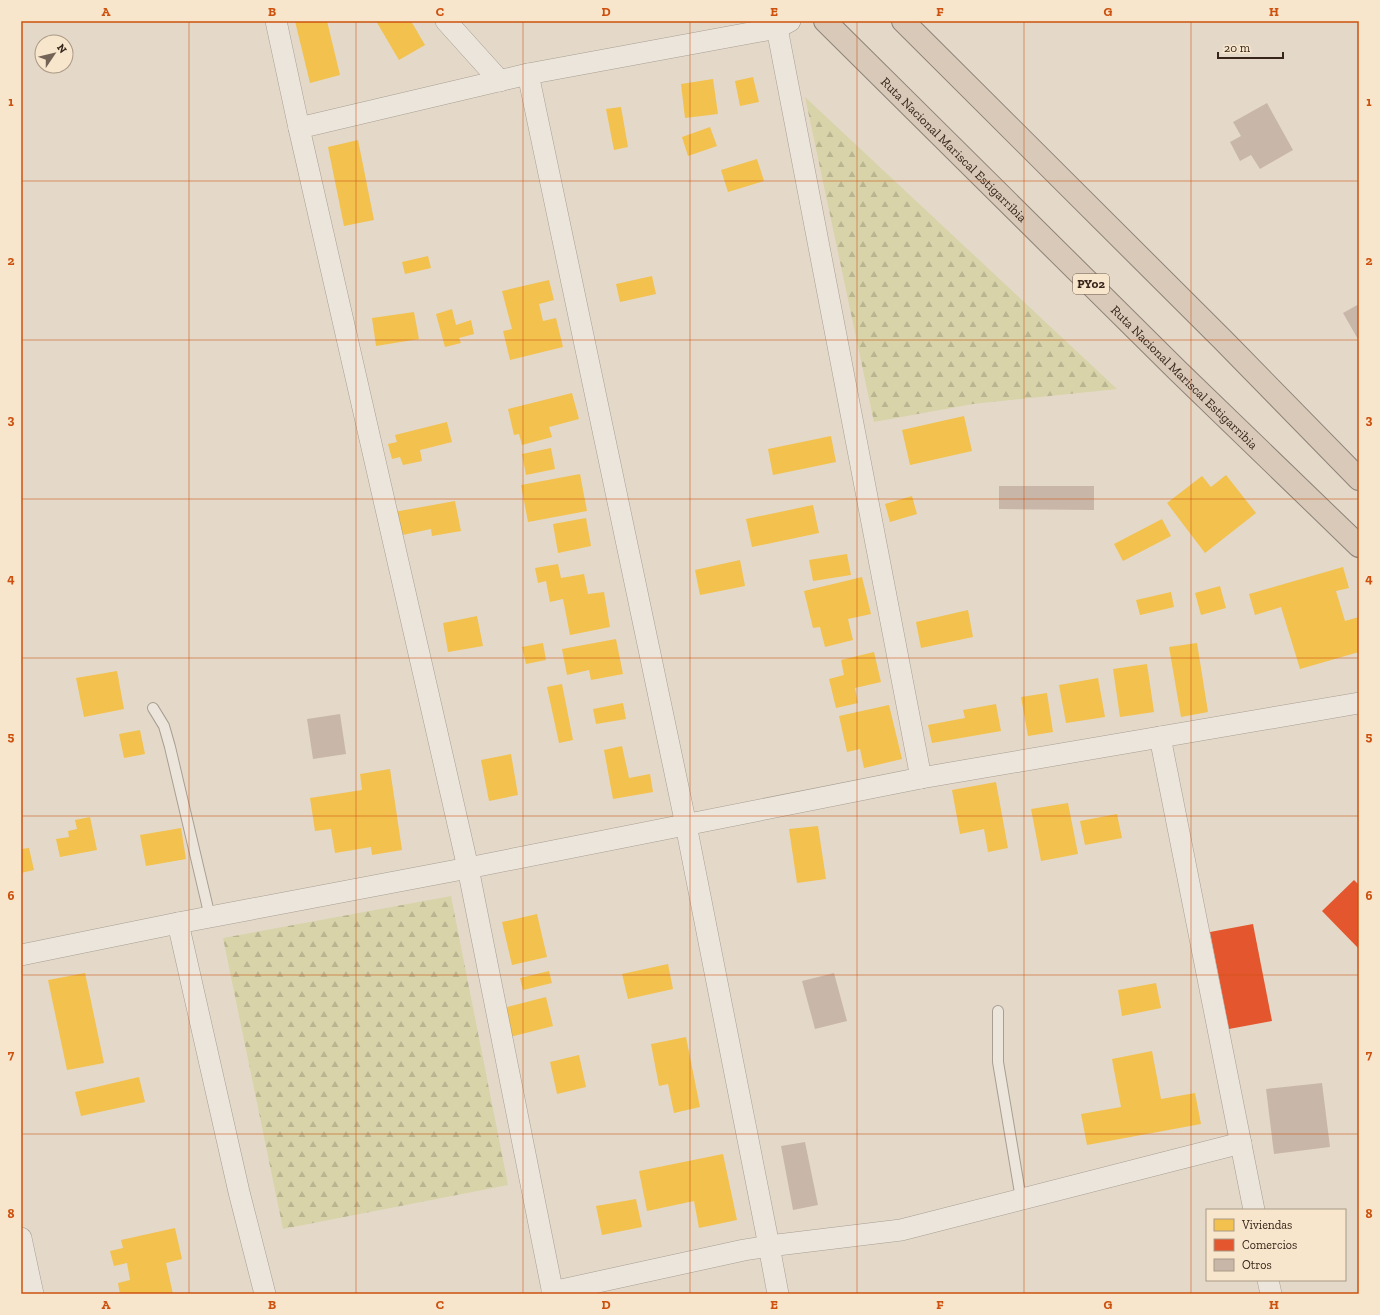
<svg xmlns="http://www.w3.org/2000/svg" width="1380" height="1315" font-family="'Zilla Slab',serif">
<defs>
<pattern id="forest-firs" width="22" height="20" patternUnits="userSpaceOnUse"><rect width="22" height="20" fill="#d8d3a9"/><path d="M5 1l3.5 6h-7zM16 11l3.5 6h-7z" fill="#bab591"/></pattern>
</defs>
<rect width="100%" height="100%" fill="#e4d9c8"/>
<g fill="url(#forest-firs)">
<path d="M 805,97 L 1117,389 L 973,404 L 874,422 Z"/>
<path d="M 451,896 L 508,1185 L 283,1229 L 223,938 Z"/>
</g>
<g fill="#f2c14e">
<path d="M 295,21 L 327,21 L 340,75 L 310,83 Z"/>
<path d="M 376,21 L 411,21 L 425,45 L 399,60 Z"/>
<path d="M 753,77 L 759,102 L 740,106 L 735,81 Z"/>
<path d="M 713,79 L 718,114 L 685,118 L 681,84 Z"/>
<path d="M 621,107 L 628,147 L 614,150 L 606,109 Z"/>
<path d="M 710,127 L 717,146 L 688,156 L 682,137 Z"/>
<path d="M 358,140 L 374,220 L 344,226 L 328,147 Z"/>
<path d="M 757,159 L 764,181 L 728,192 L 721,170 Z"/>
<path d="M 428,256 L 431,268 L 405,274 L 402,262 Z"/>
<path d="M 652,276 L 656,294 L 620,302 L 616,284 Z"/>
<path d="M 549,280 L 554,300 L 539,304 L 543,321 L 556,318 L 563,347 L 510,360 L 503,331 L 512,329 L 502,291 Z"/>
<path d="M 452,309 L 456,325 L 471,320 L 474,334 L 459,338 L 461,343 L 445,347 L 436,314 Z"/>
<path d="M 414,312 L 419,339 L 376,346 L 372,318 Z"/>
<path d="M 572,393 L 579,419 L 549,427 L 552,437 L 522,445 L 519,434 L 514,435 L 508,409 Z"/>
<path d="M 964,416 L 972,451 L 910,465 L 902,430 Z"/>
<path d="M 447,422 L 452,442 L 420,450 L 422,461 L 403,465 L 400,457 L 392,459 L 388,444 L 397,442 L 395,435 Z"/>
<path d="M 831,436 L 836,462 L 773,475 L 768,449 Z"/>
<path d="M 551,448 L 555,469 L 526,475 L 522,454 Z"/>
<path d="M 580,474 L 587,511 L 528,522 L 521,485 Z"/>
<path d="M 1226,475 L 1256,513 L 1205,553 L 1167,503 L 1202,476 L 1211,487 Z"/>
<path d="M 912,496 L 917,514 L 890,522 L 885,504 Z"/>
<path d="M 455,501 L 461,531 L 432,536 L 431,529 L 398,536 L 394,512 Z"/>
<path d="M 813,505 L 819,533 L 752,547 L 746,519 Z"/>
<path d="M 586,518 L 591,546 L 558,553 L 553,524 Z"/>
<path d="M 1162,519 L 1171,536 L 1123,561 L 1114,544 Z"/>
<path d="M 847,554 L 851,575 L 813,581 L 809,560 Z"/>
<path d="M 740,560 L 745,586 L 700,595 L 695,570 Z"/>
<path d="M 558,564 L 561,578 L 584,574 L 588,594 L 604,592 L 610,627 L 570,635 L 563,599 L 550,602 L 546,581 L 538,583 L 535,568 Z"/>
<path d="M 1343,567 L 1349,588 L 1336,591 L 1345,621 L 1359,617 L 1359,652 L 1300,669 L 1281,607 L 1255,615 L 1249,594 Z"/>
<path d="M 862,577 L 871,614 L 848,619 L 853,640 L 825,647 L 820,627 L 813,628 L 804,591 Z"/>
<path d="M 1220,586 L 1226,608 L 1201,615 L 1195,593 Z"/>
<path d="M 1171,592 L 1174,607 L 1140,615 L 1136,600 Z"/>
<path d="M 968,610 L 973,637 L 921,648 L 916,622 Z"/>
<path d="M 477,616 L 483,646 L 448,652 L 443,623 Z"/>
<path d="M 616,639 L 623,674 L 591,680 L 589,670 L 567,675 L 562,649 Z"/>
<path d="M 543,643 L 546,660 L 526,664 L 522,647 Z"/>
<path d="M 1197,643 L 1208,712 L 1181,717 L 1169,647 Z"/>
<path d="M 874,652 L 881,682 L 855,688 L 858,703 L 836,708 L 829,679 L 844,675 L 841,660 Z"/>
<path d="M 1147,664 L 1154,712 L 1120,717 L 1113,669 Z"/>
<path d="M 117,671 L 124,709 L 84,717 L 76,678 Z"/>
<path d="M 1098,678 L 1105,717 L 1066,723 L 1059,685 Z"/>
<path d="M 562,684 L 573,740 L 559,743 L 547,687 Z"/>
<path d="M 1047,693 L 1053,732 L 1028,736 L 1021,697 Z"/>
<path d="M 623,703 L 626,719 L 596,724 L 593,709 Z"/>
<path d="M 996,704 L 1001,731 L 932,743 L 928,725 L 965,718 L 963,710 Z"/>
<path d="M 889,705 L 902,759 L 864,768 L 860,749 L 847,752 L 839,716 Z"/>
<path d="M 140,730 L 145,754 L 124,758 L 119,734 Z"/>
<path d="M 622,746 L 629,778 L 650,774 L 653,792 L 613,799 L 604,750 Z"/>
<path d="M 511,754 L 518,795 L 489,801 L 481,760 Z"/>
<path d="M 390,769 L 402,850 L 372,855 L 371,847 L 335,853 L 331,829 L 315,831 L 310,798 L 362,790 L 360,774 Z"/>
<path d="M 996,782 L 1008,848 L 988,852 L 984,829 L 960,834 L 952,790 Z"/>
<path d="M 1068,803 L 1078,854 L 1041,861 L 1031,809 Z"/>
<path d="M 1117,814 L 1122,838 L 1085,845 L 1080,821 Z"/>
<path d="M 90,817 L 97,850 L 60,857 L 56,839 L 69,837 L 68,831 L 77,829 L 75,820 Z"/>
<path d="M 818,826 L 826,879 L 797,883 L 789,829 Z"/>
<path d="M 181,828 L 186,859 L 146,866 L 140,835 Z"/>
<path d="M 29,848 L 34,870 L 21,873 L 21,849 Z"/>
<path d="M 537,914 L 547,957 L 512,965 L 502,922 Z"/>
<path d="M 668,964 L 673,989 L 628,999 L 622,974 Z"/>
<path d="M 549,971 L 552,983 L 523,990 L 520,978 Z"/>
<path d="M 85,973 L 104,1063 L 67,1070 L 48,980 Z"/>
<path d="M 1156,983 L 1161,1008 L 1122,1016 L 1118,990 Z"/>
<path d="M 546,997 L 553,1026 L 506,1038 L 499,1009 Z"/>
<path d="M 686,1037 L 700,1107 L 674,1113 L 668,1084 L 659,1086 L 651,1044 Z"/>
<path d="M 1152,1051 L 1161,1099 L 1195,1093 L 1201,1124 L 1087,1145 L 1081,1114 L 1121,1107 L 1112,1059 Z"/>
<path d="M 579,1055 L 586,1087 L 557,1094 L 550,1062 Z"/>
<path d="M 139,1077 L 145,1102 L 81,1116 L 75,1092 Z"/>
<path d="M 723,1154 L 737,1220 L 699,1228 L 694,1201 L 647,1211 L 639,1171 Z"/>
<path d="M 636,1199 L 642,1227 L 602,1235 L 596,1206 Z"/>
<path d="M 175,1228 L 182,1259 L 166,1263 L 173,1294 L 120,1294 L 118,1283 L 130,1280 L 127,1263 L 114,1266 L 110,1251 L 123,1248 L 121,1240 Z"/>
</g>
<g fill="#e4572e">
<path d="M 1354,880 L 1359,885 L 1359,949 L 1322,911 Z"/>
<path d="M 1253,924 L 1272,1021 L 1229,1029 L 1210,932 Z"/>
</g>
<g fill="#c8b6a9">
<path d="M 1267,103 L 1293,150 L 1260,169 L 1251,155 L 1240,161 L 1230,142 L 1241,136 L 1233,122 Z"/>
<path d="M 1359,304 L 1359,341 L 1343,313 Z"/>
<path d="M 999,486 L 1094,486 L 1094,510 L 999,509 Z"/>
<path d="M 340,714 L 346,754 L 313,759 L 307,719 Z"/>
<path d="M 834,973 L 847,1021 L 815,1029 L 802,981 Z"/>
<path d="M 1322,1083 L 1330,1147 L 1274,1154 L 1266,1089 Z"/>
<path d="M 805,1142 L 818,1205 L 793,1210 L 781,1146 Z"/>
</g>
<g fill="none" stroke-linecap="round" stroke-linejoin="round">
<defs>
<g id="lane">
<path d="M 153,708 L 164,726 L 170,747 L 210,917"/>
<path d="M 998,1011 L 998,1062 L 1021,1199"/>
</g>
<g id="street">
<path d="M 276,21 L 299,128"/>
<path d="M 446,21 L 500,81"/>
<path d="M 777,28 L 921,778"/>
<path d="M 528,74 L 686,825 L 769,1246 L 744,1250 L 552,1292"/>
<path d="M 1160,737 L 1254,1210"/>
<path d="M 178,923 L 239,1192 L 265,1294"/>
<path d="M 21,955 L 178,923 L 468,868 L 921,778 L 1359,703"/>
<path d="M 21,1238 L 33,1294"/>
<path d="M 1268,1280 L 1271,1294"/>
<path d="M 553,1294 L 468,868 L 299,128 L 528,74 L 777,28 L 790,21"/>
<path d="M 778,1294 L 769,1246 L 901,1230 L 1241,1143"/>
</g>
<g id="highway">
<path id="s1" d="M 825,21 L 1178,371 L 1359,546"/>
<path d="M 903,21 L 1223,340 L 1359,479"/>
</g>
</defs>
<use href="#lane" stroke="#a89e92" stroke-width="12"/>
<use href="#street" stroke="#a89e92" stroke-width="22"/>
<use href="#highway" stroke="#8e8379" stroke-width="24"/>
<use href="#lane" stroke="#ece5db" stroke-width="10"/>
<use href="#street" stroke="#ece5db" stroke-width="21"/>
<use href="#highway" stroke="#d8c9b9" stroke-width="22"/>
</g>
<path fill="none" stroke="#cd510e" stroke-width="1" stroke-opacity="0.55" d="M 189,21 L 189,1294M 356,21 L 356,1294M 523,21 L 523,1294M 690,21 L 690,1294M 857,21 L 857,1294M 1024,21 L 1024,1294M 1191,21 L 1191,1294M 21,181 L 1359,181M 21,340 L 1359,340M 21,499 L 1359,499M 21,658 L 1359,658M 21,816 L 1359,816M 21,975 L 1359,975M 21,1134 L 1359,1134"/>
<g text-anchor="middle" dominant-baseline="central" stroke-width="4" stroke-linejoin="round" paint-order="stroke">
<rect fill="#f7e6cc" stroke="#715f50" stroke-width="1" x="1073" y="274" width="36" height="20" rx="3"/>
<g font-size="12" font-weight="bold" fill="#37251b">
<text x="1091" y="284">PY02</text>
</g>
<g font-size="13" fill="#37251b" stroke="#f7e6cc">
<text stroke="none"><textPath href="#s1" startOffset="182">Ruta Nacional Mariscal Estigarribia</textPath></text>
<text stroke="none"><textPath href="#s1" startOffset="506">Ruta Nacional Mariscal Estigarribia</textPath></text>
</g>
</g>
<rect width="1380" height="1315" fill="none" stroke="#f7e6cc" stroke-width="44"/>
<rect x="1206" y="1209" width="140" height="72" fill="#f7e6cc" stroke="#aa9985"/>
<rect x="1214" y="1219" width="20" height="12" fill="#f2c14e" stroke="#aa9985"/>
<text x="1242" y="1229" font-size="12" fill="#37251b">Viviendas</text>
<rect x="1214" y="1239" width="20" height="12" fill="#e4572e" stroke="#aa9985"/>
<text x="1242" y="1249" font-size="12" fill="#37251b">Comercios</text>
<rect x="1214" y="1259" width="20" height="12" fill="#c8b6a9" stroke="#aa9985"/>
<text x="1242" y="1269" font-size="12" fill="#37251b">Otros</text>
<g transform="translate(54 54) rotate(55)"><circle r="19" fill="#f7e6cc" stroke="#aa9985"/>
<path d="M0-3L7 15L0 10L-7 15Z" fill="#746458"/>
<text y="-6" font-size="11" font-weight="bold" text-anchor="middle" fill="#37251b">N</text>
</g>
<path d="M1218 52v6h65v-6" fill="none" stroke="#37251b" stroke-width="2"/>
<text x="1224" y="52" font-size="12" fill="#37251b" stroke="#f7e6cc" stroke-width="3" paint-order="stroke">20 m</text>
<rect x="22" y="22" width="1336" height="1271" fill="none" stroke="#cd510e" stroke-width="1.5"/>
<g font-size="13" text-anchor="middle" font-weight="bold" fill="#cd510e">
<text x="106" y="16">A</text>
<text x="272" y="16">B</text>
<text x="440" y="16">C</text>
<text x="606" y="16">D</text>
<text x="774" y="16">E</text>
<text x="940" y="16">F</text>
<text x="1108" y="16">G</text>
<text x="1274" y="16">H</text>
<text x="11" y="106">1</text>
<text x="1369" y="106">1</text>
<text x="11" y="265">2</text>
<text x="1369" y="265">2</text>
<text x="11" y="424">3</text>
<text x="1369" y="424">3</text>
<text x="11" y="583">4</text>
<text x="1369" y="583">4</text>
<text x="11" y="741">5</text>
<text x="1369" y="741">5</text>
<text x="11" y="900">6</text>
<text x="1369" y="900">6</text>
<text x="11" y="1059">7</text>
<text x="1369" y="1059">7</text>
<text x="11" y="1218">8</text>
<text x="1369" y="1218">8</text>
<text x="106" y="1309">A</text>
<text x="272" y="1309">B</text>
<text x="440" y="1309">C</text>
<text x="606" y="1309">D</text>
<text x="774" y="1309">E</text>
<text x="940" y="1309">F</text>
<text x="1108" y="1309">G</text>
<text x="1274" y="1309">H</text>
</g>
</svg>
